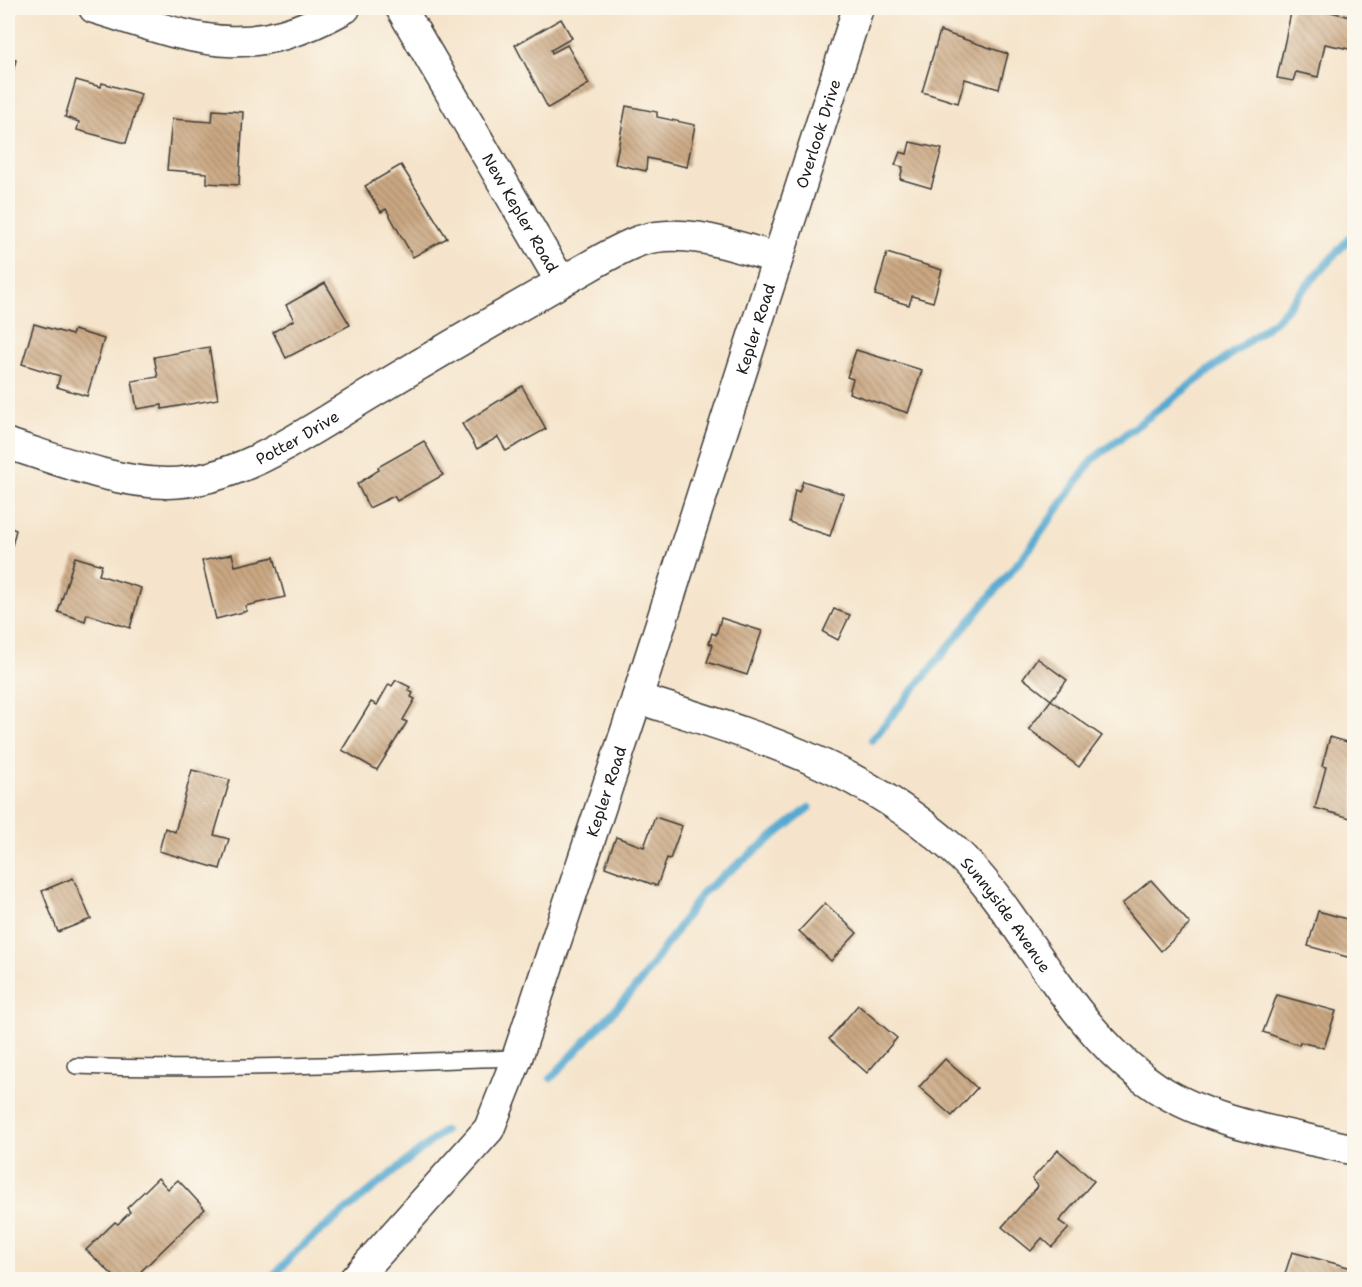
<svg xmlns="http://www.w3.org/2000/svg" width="1362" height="1287" font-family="'Shantell Sans',sans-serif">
<defs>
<pattern id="building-back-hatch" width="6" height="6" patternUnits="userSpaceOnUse" patternTransform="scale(1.5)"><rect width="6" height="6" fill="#cba883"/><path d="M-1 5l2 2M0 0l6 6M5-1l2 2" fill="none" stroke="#a4886a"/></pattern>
</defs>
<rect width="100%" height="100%" fill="#fbf7ec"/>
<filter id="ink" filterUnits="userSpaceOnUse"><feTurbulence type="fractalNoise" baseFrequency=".0167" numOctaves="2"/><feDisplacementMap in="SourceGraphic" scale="12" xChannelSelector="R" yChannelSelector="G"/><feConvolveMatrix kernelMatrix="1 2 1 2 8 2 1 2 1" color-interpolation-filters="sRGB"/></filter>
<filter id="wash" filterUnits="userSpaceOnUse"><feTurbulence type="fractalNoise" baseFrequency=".008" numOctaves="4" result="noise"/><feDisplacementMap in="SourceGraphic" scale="24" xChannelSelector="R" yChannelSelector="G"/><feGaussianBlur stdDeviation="1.35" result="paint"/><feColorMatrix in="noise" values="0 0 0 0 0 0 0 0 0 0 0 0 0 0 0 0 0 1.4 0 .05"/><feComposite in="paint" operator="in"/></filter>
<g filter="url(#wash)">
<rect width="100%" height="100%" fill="#f5e4cb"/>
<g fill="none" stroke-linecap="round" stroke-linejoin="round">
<g stroke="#54a9d0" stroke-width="8">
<path d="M 872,740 L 1030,548 L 1093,459 L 1276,320 L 1354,233"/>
<path d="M 551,1078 L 639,984 L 703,892 L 809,808"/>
<path d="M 270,1280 L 297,1250 L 444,1131"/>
</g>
</g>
<g id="blocks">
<g fill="url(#building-back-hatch)">
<path d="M 1292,8 L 1316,8 L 1354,18 L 1354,50 L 1325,44 L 1318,77 L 1296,72 L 1293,81 L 1277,78 Z"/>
<path d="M 561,19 L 572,38 L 551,50 L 552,53 L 567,45 L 589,84 L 548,108 L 515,45 Z"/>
<path d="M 940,31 L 1008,54 L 999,89 L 965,79 L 958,103 L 922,92 Z"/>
<path d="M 8,58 L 16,60 L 8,91 Z"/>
<path d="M 76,80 L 101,87 L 102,83 L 141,94 L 126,143 L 77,130 L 79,122 L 65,117 Z"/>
<path d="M 626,106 L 657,112 L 657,117 L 695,125 L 687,167 L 647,158 L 646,171 L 615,164 Z"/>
<path d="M 213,110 L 243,112 L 239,185 L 207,183 L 207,173 L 167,170 L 172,119 L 212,122 Z"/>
<path d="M 910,142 L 942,149 L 931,188 L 900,179 L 903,167 L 895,165 L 900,152 L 907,154 Z"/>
<path d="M 401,165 L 447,238 L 413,257 L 386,209 L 381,212 L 365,186 Z"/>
<path d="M 887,253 L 942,270 L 933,302 L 912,296 L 909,305 L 875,295 Z"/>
<path d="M 325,283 L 350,325 L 286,358 L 273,332 L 294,320 L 286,305 Z"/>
<path d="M 34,324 L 72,335 L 74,330 L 104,339 L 87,396 L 57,387 L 60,376 L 22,364 Z"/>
<path d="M 209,347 L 218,399 L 162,409 L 162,405 L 137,409 L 132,381 L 158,377 L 154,357 Z"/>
<path d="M 856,350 L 922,370 L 908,413 L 849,393 L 853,379 L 847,377 Z"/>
<path d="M 522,386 L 546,429 L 506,451 L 498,437 L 477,449 L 462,424 Z"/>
<path d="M 424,441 L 443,475 L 397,501 L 394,496 L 369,508 L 357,484 L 379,470 L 378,467 Z"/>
<path d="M 803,481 L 844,494 L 830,536 L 789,522 L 795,490 L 799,492 Z"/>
<path d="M 8,527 L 16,530 L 8,561 Z"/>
<path d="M 232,554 L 235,566 L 274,557 L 285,597 L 245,606 L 247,611 L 216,619 L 202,561 Z"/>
<path d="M 75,557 L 102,565 L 99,575 L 141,588 L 130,628 L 87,614 L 85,621 L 58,612 Z"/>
<path d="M 834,609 L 850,615 L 838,640 L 823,632 Z"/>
<path d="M 721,618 L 762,631 L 747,675 L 707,662 L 713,645 L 709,643 L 712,633 L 716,635 Z"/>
<path d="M 1037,658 L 1067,680 L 1051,700 L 1023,678 Z"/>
<path d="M 1354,661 L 1354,687 L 1348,685 Z"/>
<path d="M 396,680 L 410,687 L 408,690 L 413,693 L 411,697 L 415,699 L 403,720 L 407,722 L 377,770 L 342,750 L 371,702 L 377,705 L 389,684 L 392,686 Z"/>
<path d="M 1051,700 L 1102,736 L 1079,767 L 1029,729 Z"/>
<path d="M 1330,737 L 1354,744 L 1354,819 L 1315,808 L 1326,767 L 1322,766 Z"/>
<path d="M 192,770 L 230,780 L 214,835 L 229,839 L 220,869 L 159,851 L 165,828 L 175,832 Z"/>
<path d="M 655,817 L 682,826 L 670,859 L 667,858 L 657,886 L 605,867 L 616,837 L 644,847 Z"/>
<path d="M 73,878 L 91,919 L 58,932 L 42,891 Z"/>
<path d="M 1151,880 L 1190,924 L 1161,951 L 1122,904 Z"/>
<path d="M 825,903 L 857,933 L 831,961 L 799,931 Z"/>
<path d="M 1318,911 L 1354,921 L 1354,946 L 1351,958 L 1308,946 Z"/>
<path d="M 1277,995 L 1336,1011 L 1324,1048 L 1300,1042 L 1299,1045 L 1263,1032 Z"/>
<path d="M 858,1005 L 897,1038 L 867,1073 L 829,1039 Z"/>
<path d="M 945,1059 L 977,1088 L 952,1116 L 919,1087 Z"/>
<path d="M 1058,1150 L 1094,1181 L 1059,1221 L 1069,1228 L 1052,1247 L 1042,1238 L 1031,1251 L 1002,1227 L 1038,1186 L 1032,1179 Z"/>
<path d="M 158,1178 L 168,1189 L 178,1180 L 205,1209 L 132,1280 L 118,1280 L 86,1250 L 115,1222 L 118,1224 L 130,1212 L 127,1208 Z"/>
<path d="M 1292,1252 L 1352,1268 L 1354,1260 L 1354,1280 L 1283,1280 Z"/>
</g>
</g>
</g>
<g filter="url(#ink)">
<use href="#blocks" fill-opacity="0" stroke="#3d3a36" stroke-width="1.5"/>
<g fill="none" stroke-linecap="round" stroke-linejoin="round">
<defs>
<path id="service" d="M 76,1066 C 224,1072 370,1062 517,1058"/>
<g id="minor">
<path d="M 94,8 C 196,39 244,64 345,8"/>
<path id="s1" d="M 401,8 L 561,282 C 586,269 612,251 639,241 C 683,226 734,246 776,258"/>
<path id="s2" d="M 8,444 C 59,460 112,482 166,483 C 240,484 318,424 380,388 C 440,352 500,317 561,282"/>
<path id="s3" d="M 637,698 C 755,736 856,763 952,848 C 993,885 1020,933 1052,977 C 1081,1018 1114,1060 1157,1088 C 1214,1125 1290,1134 1354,1150"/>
<path id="s4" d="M 354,1280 L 489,1129 L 517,1058 L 637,698 L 858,8"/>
</g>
</defs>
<use href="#service" stroke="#3d3a36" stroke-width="18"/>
<use href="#minor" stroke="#3d3a36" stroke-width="33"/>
<use href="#service" stroke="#fff" stroke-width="15"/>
<use href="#minor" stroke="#fff" stroke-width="30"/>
</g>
</g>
<g text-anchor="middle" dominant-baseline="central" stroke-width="4.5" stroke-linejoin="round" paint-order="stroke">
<g font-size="16" fill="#1c1c1c" stroke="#fbf7ec">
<text stroke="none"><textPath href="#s4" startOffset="1251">Overlook Drive</textPath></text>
<text stroke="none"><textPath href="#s1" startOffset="237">New Kepler Road</textPath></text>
<text stroke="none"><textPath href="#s4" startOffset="1046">Kepler Road</textPath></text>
<text stroke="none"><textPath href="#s2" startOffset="304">Potter Drive</textPath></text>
<text stroke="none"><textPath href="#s4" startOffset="560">Kepler Road</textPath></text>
<text stroke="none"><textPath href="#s3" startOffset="438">Sunnyside Avenue</textPath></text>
</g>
</g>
<rect width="1362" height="1287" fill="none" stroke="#fbf7ec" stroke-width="30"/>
</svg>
